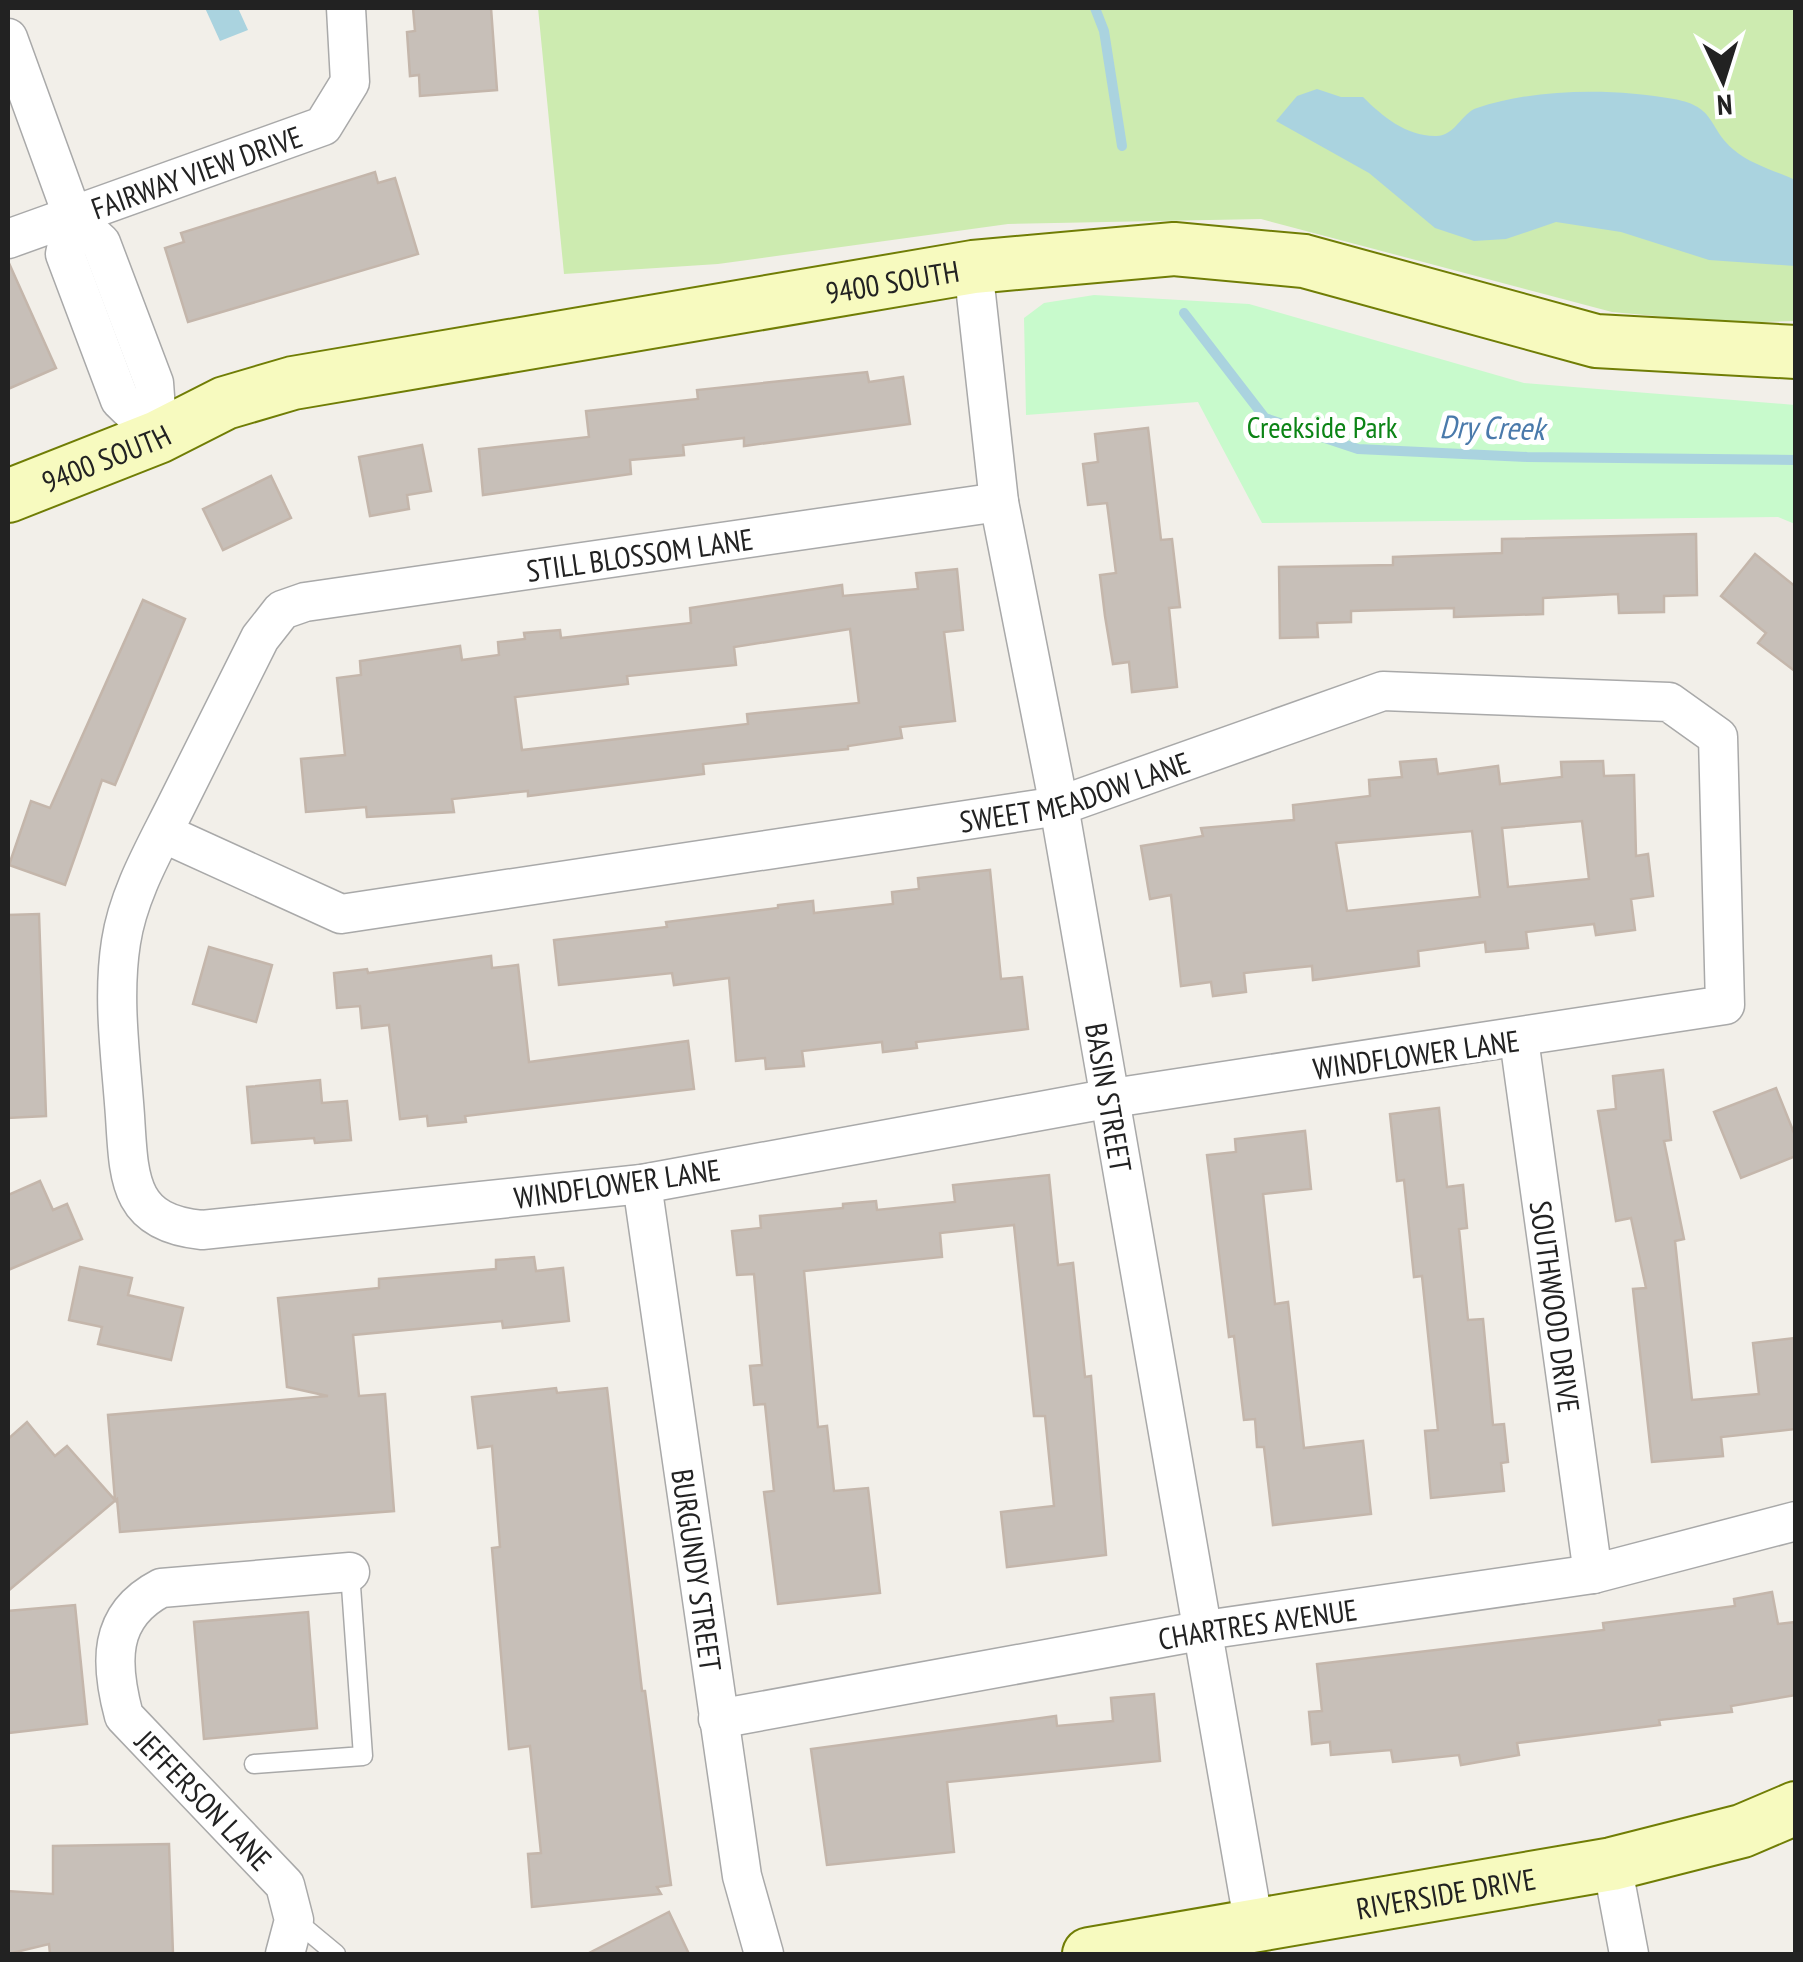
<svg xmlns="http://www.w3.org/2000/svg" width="1803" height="1962" font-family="'PT Sans Narrow',sans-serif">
<rect width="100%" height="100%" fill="#f2efe9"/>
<path fill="#cdebb0" d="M 538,8 L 1795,8 L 1795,321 L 1733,323 L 1612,312 L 1261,219 L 1008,224 L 718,264 L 564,274 Z"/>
<path fill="#c8facc" d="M 1094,295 L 1249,304 L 1524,383 L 1795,405 L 1795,524 L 1778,517 L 1262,523 L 1198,402 L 1026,415 L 1024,318 L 1044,303 Z"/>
<g fill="#aad3df">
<path d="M 205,8 L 238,8 L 248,30 L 220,41 Z"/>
<path d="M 1317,89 L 1341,97 L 1363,97 C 1382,116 1406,136 1435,136 C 1455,137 1461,113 1477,108 C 1536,88 1614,88 1674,99 C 1717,107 1707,127 1734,150 C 1750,164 1776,171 1795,180 L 1795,266 L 1709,260 L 1621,232 L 1556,222 L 1506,239 L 1474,241 L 1435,228 L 1369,173 L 1276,121 L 1297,96 Z"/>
</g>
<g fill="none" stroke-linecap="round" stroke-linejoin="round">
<g stroke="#aad3df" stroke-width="10">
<path d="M 1095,8 L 1104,31 L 1122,146"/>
<path d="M 1184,313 L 1265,418 L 1358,449 L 1527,457 L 1796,460"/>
</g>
</g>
<g fill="#c7bfb8" stroke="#c4b6ab" stroke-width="2.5" fill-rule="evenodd">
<path d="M 413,8 L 491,8 L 497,90 L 420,96 L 419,75 L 410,76 L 407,32 L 415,31 Z"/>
<path d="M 375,172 L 378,183 L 395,178 L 418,254 L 188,322 L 165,248 L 184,242 L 181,233 Z"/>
<path d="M 8,261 L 56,368 L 8,389 Z"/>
<path d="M 867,372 L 869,382 L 903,377 L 910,424 L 744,446 L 744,438 L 683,445 L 684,455 L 630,460 L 631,474 L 483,495 L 479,449 L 589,437 L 586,411 L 698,399 L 697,390 Z"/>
<path d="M 1148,428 L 1161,540 L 1172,539 L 1180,607 L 1169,608 L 1177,687 L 1132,692 L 1129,662 L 1113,664 L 1105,616 L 1100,575 L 1116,573 L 1107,503 L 1088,505 L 1083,464 L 1098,462 L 1095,434 Z"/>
<path d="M 422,445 L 431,491 L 407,495 L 409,509 L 370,516 L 359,457 Z"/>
<path d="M 271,476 L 291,518 L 223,550 L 203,509 Z"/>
<path d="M 1696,534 L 1697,595 L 1664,596 L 1664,612 L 1619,613 L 1618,594 L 1543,598 L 1543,614 L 1454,617 L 1454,608 L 1351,611 L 1351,622 L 1317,623 L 1318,637 L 1280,638 L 1279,567 L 1393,565 L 1393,557 L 1502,553 L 1502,539 Z"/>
<path d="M 1755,554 L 1796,587 L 1796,672 L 1758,643 L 1766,633 L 1721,596 Z"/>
<path d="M 957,569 L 963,630 L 944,632 L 955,721 L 900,727 L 902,738 L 848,746 L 848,749 L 703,764 L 704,774 L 528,796 L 528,791 L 452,799 L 454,812 L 367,817 L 366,807 L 306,812 L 301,759 L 345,755 L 337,678 L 361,675 L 360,661 L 460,646 L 462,660 L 499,655 L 498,642 L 525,639 L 524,633 L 560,630 L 561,638 L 691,623 L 690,608 L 842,585 L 843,596 L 918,589 L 916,573 ZM 850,629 L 859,703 L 747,714 L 748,724 L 522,750 L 515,697 L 628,684 L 627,676 L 736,665 L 734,647 Z"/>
<path d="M 143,600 L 185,619 L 115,785 L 102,780 L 65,885 L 9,865 L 31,801 L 50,808 Z"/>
<path d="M 1436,759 L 1438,774 L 1498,766 L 1500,784 L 1562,777 L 1561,762 L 1603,761 L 1604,776 L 1634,775 L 1636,856 L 1648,854 L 1653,896 L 1631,899 L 1635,930 L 1596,935 L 1594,924 L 1526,932 L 1528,948 L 1486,952 L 1485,942 L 1418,951 L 1419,966 L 1313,980 L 1312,966 L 1244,973 L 1246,992 L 1213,996 L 1211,982 L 1181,986 L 1171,895 L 1150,899 L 1141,846 L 1203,836 L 1201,828 L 1294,820 L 1293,805 L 1370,796 L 1369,780 L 1402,777 L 1400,762 ZM 1582,821 L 1589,879 L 1508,887 L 1502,828 ZM 1472,831 L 1480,897 L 1347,911 L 1336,843 Z"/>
<path d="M 990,870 L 1001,979 L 1022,977 L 1028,1029 L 916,1042 L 917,1048 L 883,1052 L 882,1042 L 802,1051 L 804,1066 L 766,1069 L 765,1058 L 736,1061 L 729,978 L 674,985 L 672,973 L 559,985 L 554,940 L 667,927 L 666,922 L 778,908 L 778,905 L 813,901 L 814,913 L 893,904 L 892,892 L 919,889 L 918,878 Z"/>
<path d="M 39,914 L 46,1116 L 8,1118 L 8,915 Z"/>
<path d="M 209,947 L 272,965 L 256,1022 L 193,1004 Z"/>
<path d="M 491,956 L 492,968 L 518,965 L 529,1062 L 688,1041 L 694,1089 L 465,1116 L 466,1122 L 428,1126 L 427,1116 L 400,1119 L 389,1025 L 362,1028 L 360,1006 L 337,1008 L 334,973 L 367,969 L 368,973 Z"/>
<path d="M 1663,1070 L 1671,1140 L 1664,1141 L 1684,1239 L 1675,1241 L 1692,1400 L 1759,1394 L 1753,1343 L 1796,1338 L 1796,1429 L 1721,1437 L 1723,1456 L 1652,1462 L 1633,1289 L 1646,1288 L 1631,1218 L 1616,1221 L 1598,1111 L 1616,1109 L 1613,1076 Z"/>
<path d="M 320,1080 L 322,1103 L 347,1101 L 351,1140 L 315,1143 L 314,1138 L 252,1143 L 247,1087 Z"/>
<path d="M 1776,1088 L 1796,1138 L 1796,1156 L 1741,1178 L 1714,1112 Z"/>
<path d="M 1439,1108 L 1447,1187 L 1463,1185 L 1467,1228 L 1459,1229 L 1468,1320 L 1483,1319 L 1493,1425 L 1504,1424 L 1508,1462 L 1501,1463 L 1504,1491 L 1431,1498 L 1425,1431 L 1438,1430 L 1422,1276 L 1414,1277 L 1404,1180 L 1397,1181 L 1390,1114 Z"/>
<path d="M 1305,1131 L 1311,1189 L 1263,1194 L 1275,1304 L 1288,1302 L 1304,1448 L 1363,1441 L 1371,1514 L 1273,1525 L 1264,1447 L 1257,1447 L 1255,1419 L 1244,1420 L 1234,1336 L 1229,1337 L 1207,1155 L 1236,1152 L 1235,1139 Z"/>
<path d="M 1049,1175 L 1058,1265 L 1073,1263 L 1085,1377 L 1091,1376 L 1106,1555 L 1007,1567 L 1001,1512 L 1054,1506 L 1045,1416 L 1034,1416 L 1014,1225 L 940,1233 L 942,1257 L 804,1271 L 818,1427 L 827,1426 L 834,1491 L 868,1488 L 880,1593 L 778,1604 L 764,1492 L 774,1491 L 765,1404 L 754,1405 L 750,1366 L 762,1365 L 754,1274 L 737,1275 L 732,1231 L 761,1228 L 760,1216 L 843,1208 L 843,1204 L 876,1201 L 877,1210 L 955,1202 L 953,1185 Z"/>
<path d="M 40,1181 L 53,1210 L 67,1204 L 82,1239 L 8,1270 L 8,1195 Z"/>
<path d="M 534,1257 L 536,1271 L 563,1268 L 569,1321 L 503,1328 L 502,1321 L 353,1335 L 359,1396 L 385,1394 L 394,1511 L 120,1532 L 117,1499 L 8,1591 L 8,1439 L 27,1422 L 55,1456 L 67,1446 L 115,1500 L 108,1415 L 328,1396 L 287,1387 L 278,1298 L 379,1288 L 379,1279 L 496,1269 L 496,1260 Z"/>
<path d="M 80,1267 L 132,1278 L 128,1295 L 183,1308 L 171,1360 L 98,1344 L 102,1327 L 69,1320 Z"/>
<path d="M 556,1388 L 557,1393 L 607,1388 L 642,1691 L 645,1691 L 671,1885 L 657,1887 L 661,1894 L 532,1907 L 528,1854 L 541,1853 L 530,1746 L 509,1749 L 492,1548 L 500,1547 L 492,1446 L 478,1448 L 472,1397 Z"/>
<path d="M 1772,1592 L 1778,1624 L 1796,1622 L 1796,1695 L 1731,1706 L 1732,1712 L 1659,1720 L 1660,1725 L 1517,1743 L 1519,1755 L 1461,1765 L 1459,1755 L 1393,1762 L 1391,1750 L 1331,1755 L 1330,1742 L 1312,1744 L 1309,1712 L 1322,1711 L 1317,1664 L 1604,1630 L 1603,1623 L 1735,1606 L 1734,1599 Z"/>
<path d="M 75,1605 L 87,1724 L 8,1733 L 8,1611 Z"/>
<path d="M 308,1612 L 317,1728 L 204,1739 L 194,1622 Z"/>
<path d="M 1154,1694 L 1160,1761 L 947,1782 L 954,1852 L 827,1865 L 811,1749 L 1056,1716 L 1057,1726 L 1113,1721 L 1111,1698 Z"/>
<path d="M 169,1844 L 173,1954 L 50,1954 L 49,1944 L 8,1954 L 8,1891 L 53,1894 L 53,1846 Z"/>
<path d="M 669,1912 L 689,1954 L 587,1954 Z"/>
</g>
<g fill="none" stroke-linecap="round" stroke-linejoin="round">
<defs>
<g id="lane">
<path d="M 254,1764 L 363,1756 L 350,1572"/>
<path d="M 295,1920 L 336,1954"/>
</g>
<g id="street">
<path d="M 8,38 L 73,217 L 101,243 L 154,383 L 158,437"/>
<path d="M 73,217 L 65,254 L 120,400 L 158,437"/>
<path id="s1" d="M 8,239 L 323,126 L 350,82 L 346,8"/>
<path id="s2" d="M 973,267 L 999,502 L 1059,806 L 1254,1926"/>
<path id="s3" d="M 163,833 L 341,914 L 1059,806 L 1383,691 L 1669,702 L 1718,737 L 1725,1005 L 1106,1099 L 642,1184 L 202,1230 C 128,1223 129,1179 125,1116 C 121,1058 112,999 121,942 C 128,895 154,850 175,808 C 203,752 231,695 260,638 L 282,610 L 305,602 L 999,502"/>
<path id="s4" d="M 1519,1039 L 1593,1574"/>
<path id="s5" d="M 642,1184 L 742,1876 L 764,1954"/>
<path id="s6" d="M 718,1719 L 1205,1630 L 1593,1574 L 1796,1521"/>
<path d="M 1612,1864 L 1629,1954"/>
<path d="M 285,1954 L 294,1920 L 285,1885 L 124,1716 C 110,1664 107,1616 161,1588 L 350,1572"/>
</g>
<g id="secondary">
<path id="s7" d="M 8,496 L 158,437 L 225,403 L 293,383 L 973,267 L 1174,249 L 1304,261 L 1596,341 L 1796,352"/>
<path id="s8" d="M 1089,1954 L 1612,1864 L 1742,1831 L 1796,1808"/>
</g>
</defs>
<use href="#lane" stroke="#a9a9a9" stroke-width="21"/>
<use href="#street" stroke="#a9a9a9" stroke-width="41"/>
<use href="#secondary" stroke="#707d05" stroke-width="56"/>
<use href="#lane" stroke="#fff" stroke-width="18"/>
<use href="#street" stroke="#fff" stroke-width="38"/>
<use href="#secondary" stroke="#f7fabf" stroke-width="52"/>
</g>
<g text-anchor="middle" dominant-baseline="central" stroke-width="10" stroke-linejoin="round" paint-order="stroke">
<g font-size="30" fill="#222" stroke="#fff">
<text stroke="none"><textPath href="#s1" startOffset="200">FAIRWAY VIEW DRIVE</textPath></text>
<text stroke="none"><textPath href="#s7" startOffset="915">9400 SOUTH</textPath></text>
<text stroke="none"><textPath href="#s7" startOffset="105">9400 SOUTH</textPath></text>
<text stroke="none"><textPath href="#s3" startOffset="4485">STILL BLOSSOM LANE</textPath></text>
<text stroke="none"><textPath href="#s3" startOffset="940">SWEET MEADOW LANE</textPath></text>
<text transform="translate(1416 1054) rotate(-8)">WINDFLOWER LANE</text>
<text stroke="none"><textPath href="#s2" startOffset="842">BASIN STREET</textPath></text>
<text transform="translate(617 1183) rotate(-8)">WINDFLOWER LANE</text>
<text stroke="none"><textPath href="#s4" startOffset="270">SOUTHWOOD DRIVE</textPath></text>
<text stroke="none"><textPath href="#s5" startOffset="390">BURGUNDY STREET</textPath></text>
<text stroke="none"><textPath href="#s6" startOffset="548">CHARTRES AVENUE</textPath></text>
<text transform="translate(204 1800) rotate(46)">JEFFERSON LANE</text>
<text stroke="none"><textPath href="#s8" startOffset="362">RIVERSIDE DRIVE</textPath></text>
</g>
<g font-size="30" fill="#0c8416" stroke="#fff">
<text x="1322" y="426">Creekside Park</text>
</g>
<g font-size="32" font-style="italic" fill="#4a7aab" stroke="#fff">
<text transform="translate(1492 427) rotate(1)">Dry Creek</text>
</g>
</g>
<rect width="1803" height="1962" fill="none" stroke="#222222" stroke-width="20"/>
<g transform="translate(1723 80) rotate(176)" stroke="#ffffff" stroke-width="8" paint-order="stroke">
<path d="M0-8L18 38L0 25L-18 38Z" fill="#222222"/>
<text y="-15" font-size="28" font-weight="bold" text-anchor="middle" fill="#222222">N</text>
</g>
</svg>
